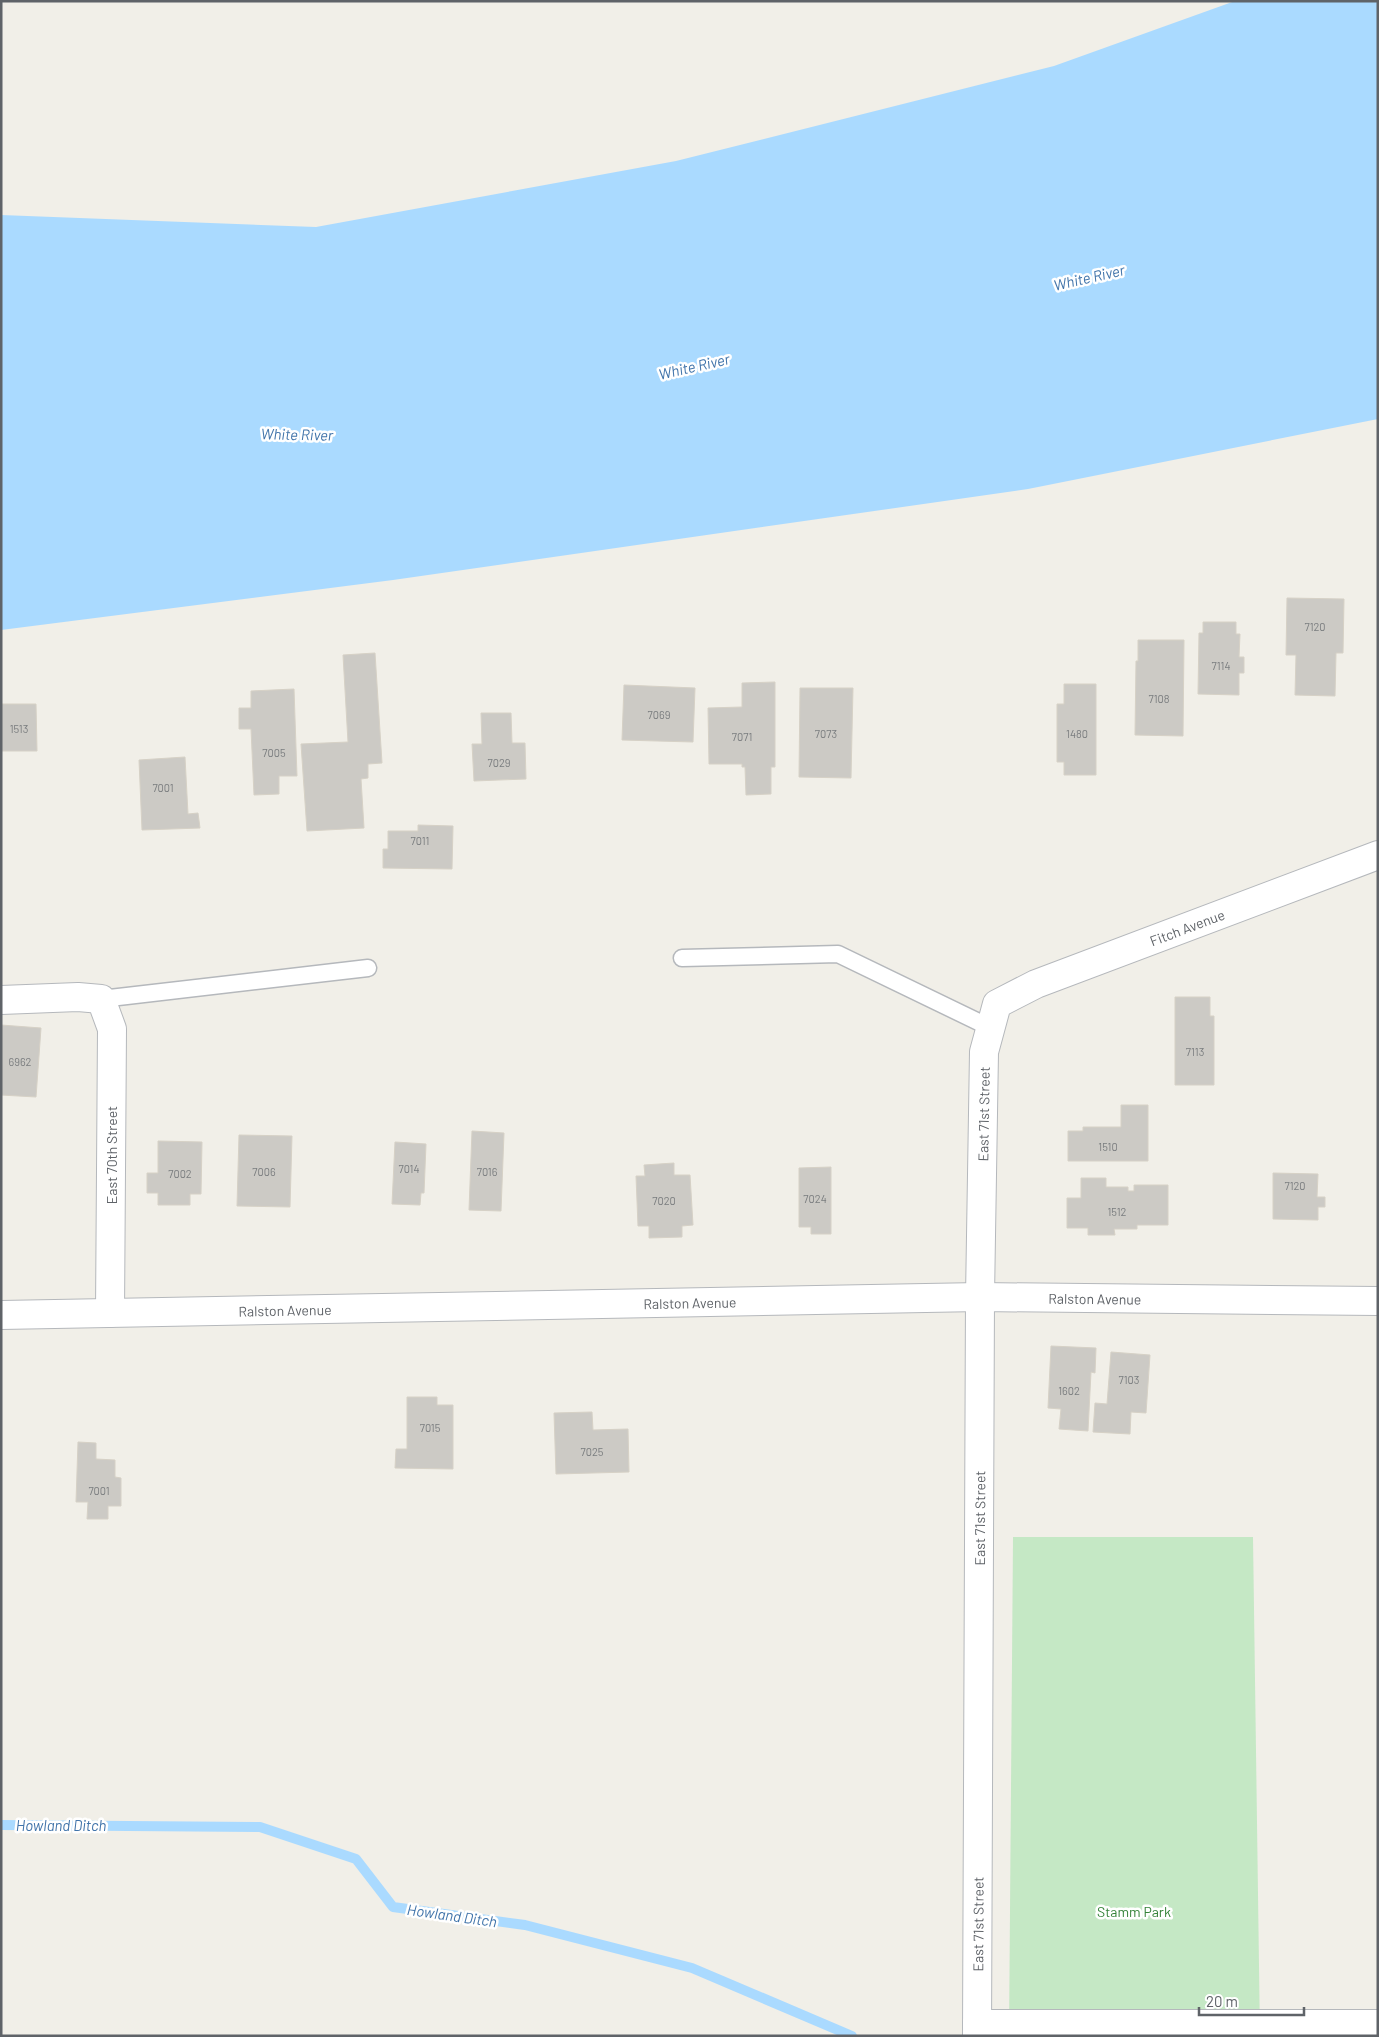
<svg xmlns="http://www.w3.org/2000/svg" width="1379" height="2037" font-family="Barlow,sans-serif">
<rect width="100%" height="100%" fill="#f1efe8"/>
<path fill="#c5e8c5" d="M 1013,1537 L 1253,1537 L 1260,2036 L 1009,2036 Z"/>
<path fill="#aadaff" d="M 1235,1 L 1378,1 L 1378,419 L 1028,489 L 393,580 L 1,630 L 1,215 L 316,227 L 676,161 L 1054,66 Z"/>
<g fill="none" stroke-linecap="round" stroke-linejoin="round">
<path stroke="#aadaff" stroke-width="10" d="M 1,1825 L 260,1827 L 356,1859 L 393,1907 L 525,1925 L 692,1968 L 852,2036"/>
</g>
<g fill="#cccac5" stroke="#d6d1c6">
<path d="M 1287,598 L 1344,599 L 1343,653 L 1336,653 L 1335,696 L 1295,695 L 1296,655 L 1286,655 Z"/>
<path d="M 1203,622 L 1236,622 L 1236,634 L 1240,634 L 1239,657 L 1244,657 L 1244,673 L 1239,673 L 1239,695 L 1198,694 L 1199,633 L 1203,633 Z"/>
<path d="M 1138,640 L 1184,640 L 1183,736 L 1135,735 L 1136,661 L 1138,661 Z"/>
<path d="M 375,653 L 382,763 L 368,764 L 368,778 L 361,779 L 364,828 L 307,831 L 301,744 L 348,742 L 343,655 Z"/>
<path d="M 775,682 L 775,767 L 771,767 L 771,794 L 746,795 L 745,767 L 742,767 L 742,764 L 709,764 L 708,708 L 742,707 L 742,683 Z"/>
<path d="M 1064,684 L 1096,684 L 1096,775 L 1064,775 L 1064,762 L 1057,762 L 1057,704 L 1064,704 Z"/>
<path d="M 624,685 L 695,688 L 693,742 L 622,740 Z"/>
<path d="M 800,688 L 853,688 L 851,778 L 799,777 Z"/>
<path d="M 294,689 L 297,776 L 279,776 L 279,794 L 254,795 L 251,729 L 239,729 L 239,708 L 251,708 L 251,691 Z"/>
<path d="M 1,704 L 36,704 L 37,751 L 1,751 Z"/>
<path d="M 481,713 L 511,713 L 512,743 L 525,743 L 526,779 L 474,781 L 472,744 L 482,744 Z"/>
<path d="M 185,757 L 188,814 L 198,813 L 200,828 L 142,830 L 139,760 Z"/>
<path d="M 418,825 L 453,826 L 452,869 L 383,868 L 383,849 L 388,849 L 388,831 L 418,831 Z"/>
<path d="M 1175,997 L 1210,997 L 1210,1016 L 1214,1016 L 1214,1085 L 1175,1085 Z"/>
<path d="M 1,1025 L 41,1028 L 36,1097 L 1,1095 Z"/>
<path d="M 1121,1105 L 1148,1105 L 1148,1161 L 1068,1161 L 1068,1131 L 1083,1131 L 1083,1127 L 1121,1127 Z"/>
<path d="M 472,1131 L 504,1133 L 501,1211 L 469,1210 Z"/>
<path d="M 239,1135 L 292,1136 L 290,1207 L 237,1206 Z"/>
<path d="M 158,1141 L 202,1142 L 201,1194 L 190,1194 L 190,1205 L 158,1205 L 158,1193 L 147,1193 L 147,1173 L 158,1173 Z"/>
<path d="M 395,1142 L 426,1144 L 424,1193 L 421,1193 L 420,1205 L 392,1204 Z"/>
<path d="M 674,1163 L 674,1175 L 690,1175 L 693,1225 L 682,1226 L 682,1237 L 649,1238 L 649,1226 L 638,1226 L 636,1176 L 645,1176 L 644,1165 Z"/>
<path d="M 831,1167 L 831,1234 L 811,1234 L 811,1227 L 799,1227 L 799,1168 Z"/>
<path d="M 1273,1173 L 1318,1174 L 1317,1197 L 1325,1197 L 1325,1207 L 1318,1207 L 1318,1220 L 1273,1219 Z"/>
<path d="M 1081,1178 L 1106,1178 L 1106,1187 L 1128,1187 L 1128,1191 L 1134,1191 L 1134,1185 L 1168,1185 L 1168,1225 L 1137,1225 L 1137,1229 L 1114,1229 L 1115,1235 L 1088,1235 L 1088,1228 L 1067,1228 L 1067,1198 L 1081,1198 Z"/>
<path d="M 1051,1346 L 1096,1348 L 1095,1373 L 1091,1372 L 1088,1431 L 1059,1429 L 1061,1409 L 1048,1408 Z"/>
<path d="M 1111,1352 L 1150,1355 L 1146,1413 L 1131,1412 L 1130,1434 L 1093,1432 L 1095,1403 L 1107,1404 Z"/>
<path d="M 407,1397 L 437,1397 L 437,1405 L 453,1405 L 453,1469 L 395,1468 L 396,1449 L 407,1449 Z"/>
<path d="M 592,1412 L 593,1430 L 628,1429 L 629,1472 L 556,1474 L 554,1413 Z"/>
<path d="M 78,1442 L 96,1443 L 96,1459 L 115,1460 L 115,1477 L 121,1478 L 121,1506 L 108,1506 L 108,1519 L 87,1519 L 88,1502 L 76,1502 Z"/>
</g>
<g fill="none" stroke-linecap="round" stroke-linejoin="round">
<defs>
<g id="lane">
<path d="M 682,958 L 838,954 L 991,1028"/>
<path d="M 101,999 L 368,968"/>
</g>
<g id="street">
<path d="M 1,1000 L 78,997 L 101,999 L 112,1029 L 110,1313"/>
<path id="s1" d="M 1,1315 L 980,1297 L 1378,1301"/>
<path d="M 977,2024 L 1378,2024"/>
<path id="s2" d="M 977,2036 L 980,1297 L 984,1052 L 997,1004 L 1036,984 L 1378,855"/>
</g>
</defs>
<use href="#lane" stroke="#b5b8bc" stroke-width="19"/>
<use href="#street" stroke="#b5b8bc" stroke-width="30"/>
<use href="#lane" stroke="#fff" stroke-width="16"/>
<use href="#street" stroke="#fff" stroke-width="28"/>
</g>
<g text-anchor="middle" dominant-baseline="central" stroke-width="5" stroke-linejoin="round" paint-order="stroke">
<g font-size="11" fill="#7a7d7f">
<text x="1315" y="626">7120</text>
<text x="1221" y="665">7114</text>
<text x="1159" y="698">7108</text>
<text x="659" y="714">7069</text>
<text x="19" y="728">1513</text>
<text x="826" y="733">7073</text>
<text x="1077" y="733">1480</text>
<text x="742" y="736">7071</text>
<text x="274" y="752">7005</text>
<text x="499" y="762">7029</text>
<text x="163" y="787">7001</text>
<text x="420" y="840">7011</text>
<text x="1195" y="1051">7113</text>
<text x="20" y="1061">6962</text>
<text x="1108" y="1146">1510</text>
<text x="409" y="1168">7014</text>
<text x="264" y="1171">7006</text>
<text x="487" y="1171">7016</text>
<text x="180" y="1173">7002</text>
<text x="1295" y="1185">7120</text>
<text x="815" y="1198">7024</text>
<text x="664" y="1200">7020</text>
<text x="1117" y="1211">1512</text>
<text x="1129" y="1379">7103</text>
<text x="1069" y="1390">1602</text>
<text x="430" y="1427">7015</text>
<text x="592" y="1451">7025</text>
<text x="99" y="1490">7001</text>
</g>
<g font-size="14" fill="#5f6368" stroke="#fff">
<text stroke="none"><textPath href="#s2" startOffset="1239">Fitch Avenue</textPath></text>
<text stroke="none"><textPath href="#s2" startOffset="922">East 71st Street</textPath></text>
<text transform="translate(111 1155) rotate(-90)">East 70th Street</text>
<text stroke="none"><textPath href="#s1" startOffset="1094">Ralston Avenue</textPath></text>
<text stroke="none"><textPath href="#s1" startOffset="689">Ralston Avenue</textPath></text>
<text stroke="none"><textPath href="#s1" startOffset="284">Ralston Avenue</textPath></text>
<text stroke="none"><textPath href="#s2" startOffset="518">East 71st Street</textPath></text>
<text stroke="none"><textPath href="#s2" startOffset="112">East 71st Street</textPath></text>
</g>
<g font-size="14" fill="#348238" stroke="#fff">
<text x="1134" y="1911">Stamm Park</text>
</g>
<g font-size="15" font-style="italic" fill="#4174aa" stroke="#fff">
<text transform="translate(1089 277) rotate(-13)">White River</text>
<text transform="translate(694 366) rotate(-13)">White River</text>
<text transform="translate(297 434) rotate(1)">White River</text>
<text x="61" y="1825">Howland Ditch</text>
<text transform="translate(452 1915) rotate(8)">Howland Ditch</text>
</g>
</g>
<rect width="1379" height="2037" fill="none" stroke="#5f6368" stroke-width="5"/>
<path d="M1199 2007v8h105v-8" fill="none" stroke="#5f6368" stroke-width="2.5"/>
<text x="1206" y="2007" font-size="15" fill="#5f6368" stroke="#ffffff" stroke-width="4" paint-order="stroke">20 m</text>
</svg>
